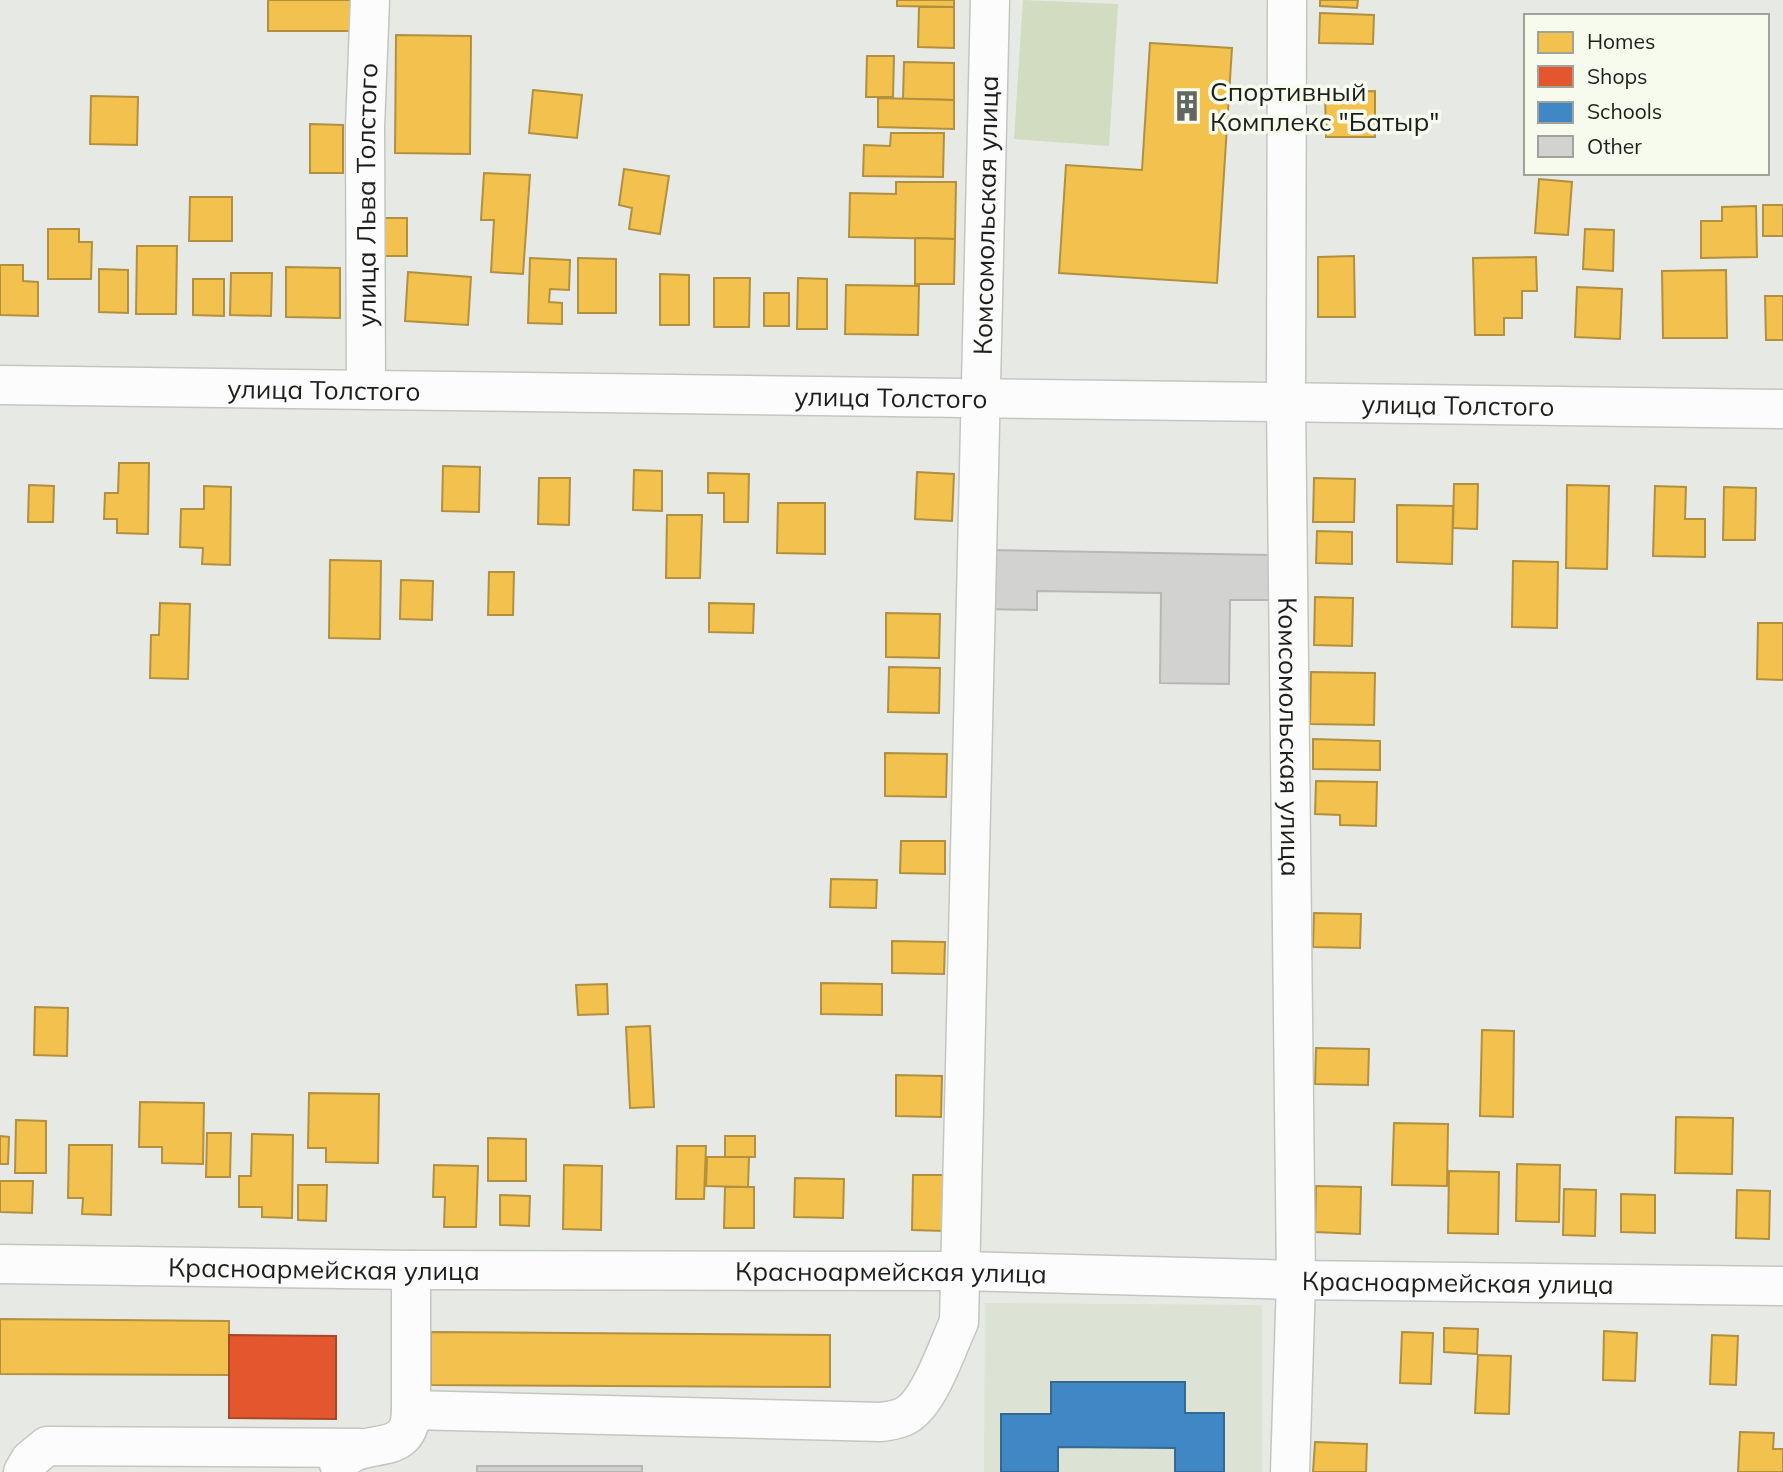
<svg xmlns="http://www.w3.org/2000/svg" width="1783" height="1472" font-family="Mulish,sans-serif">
<rect width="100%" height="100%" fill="#e7eae4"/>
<path fill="#dce2d4" d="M 985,1303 L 1262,1305 L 1262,1472 L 984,1472 Z"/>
<path fill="#d1dcc0" d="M 1023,0 L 1118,4 L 1109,146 L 1014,139 Z"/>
<g fill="#f2c14e" stroke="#b2903f" stroke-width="2">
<rect x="268" y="0" width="88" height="31"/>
<path d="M 897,0 L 954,0 L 954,7 L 897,6 Z"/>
<path d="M 1320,0 L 1358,0 L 1357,8 L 1320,6 Z"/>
<path d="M 919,7 L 954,7 L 954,48 L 918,47 Z"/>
<path d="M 1320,13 L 1374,15 L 1373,44 L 1319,43 Z"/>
<path d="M 396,35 L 471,36 L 470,154 L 395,153 Z"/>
<path d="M 1150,43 L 1232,48 L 1217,283 L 1059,273 L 1066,165 L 1142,170 Z"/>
<path d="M 867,56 L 894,56 L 893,97 L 866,97 Z"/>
<path d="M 904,62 L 954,63 L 954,100 L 903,99 Z"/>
<path d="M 533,90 L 582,95 L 577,138 L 529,133 Z"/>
<path d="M 1375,91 L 1375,137 L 1326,137 L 1325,92 Z"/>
<path d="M 91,96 L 138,97 L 137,145 L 90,144 Z"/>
<path d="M 878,98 L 954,100 L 954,129 L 878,127 Z"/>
<path d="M 310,124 L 343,125 L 343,173 L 310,173 Z"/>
<path d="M 891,133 L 944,133 L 943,177 L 863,176 L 864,145 L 890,146 Z"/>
<path d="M 624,169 L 669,176 L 660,234 L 629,229 L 632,208 L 619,205 Z"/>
<path d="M 484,173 L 530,175 L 523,274 L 491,272 L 494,220 L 481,220 Z"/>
<path d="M 1539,179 L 1572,182 L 1568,235 L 1535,233 Z"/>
<path d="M 896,182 L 956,182 L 955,239 L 849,237 L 850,193 L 896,194 Z"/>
<path d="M 190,197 L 232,197 L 232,241 L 189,241 Z"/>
<rect x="1763" y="205" width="20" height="31"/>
<path d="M 1756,206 L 1757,257 L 1701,258 L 1701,221 L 1722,221 L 1722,207 Z"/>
<rect x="382" y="218" width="25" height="38"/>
<path d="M 48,229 L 79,229 L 79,242 L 92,242 L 91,279 L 48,279 Z"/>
<path d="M 1585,229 L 1614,230 L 1613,271 L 1583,269 Z"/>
<path d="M 915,238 L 955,239 L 954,284 L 915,284 Z"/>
<path d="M 137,246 L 177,246 L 176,314 L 136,314 Z"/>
<path d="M 1354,256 L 1355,317 L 1318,317 L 1318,257 Z"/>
<path d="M 1536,257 L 1537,291 L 1522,291 L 1522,318 L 1504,318 L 1504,335 L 1475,335 L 1473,258 Z"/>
<path d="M 530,258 L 570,260 L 569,290 L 550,289 L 549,302 L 562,303 L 562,324 L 528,323 Z"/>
<path d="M 578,258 L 616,259 L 616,313 L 578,313 Z"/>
<path d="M 0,265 L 23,265 L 23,281 L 38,282 L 38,316 L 0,315 Z"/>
<path d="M 286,267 L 340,268 L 340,318 L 286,317 Z"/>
<path d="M 99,269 L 128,270 L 128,313 L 99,312 Z"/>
<path d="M 1726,270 L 1727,338 L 1663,338 L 1662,271 Z"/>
<path d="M 408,272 L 471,277 L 468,325 L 405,321 Z"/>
<path d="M 231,273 L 272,273 L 271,316 L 230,315 Z"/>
<path d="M 660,274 L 689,275 L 689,325 L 660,325 Z"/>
<path d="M 714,278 L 750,278 L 749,327 L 714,327 Z"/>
<path d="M 798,278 L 827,279 L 827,329 L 797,329 Z"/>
<path d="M 193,279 L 224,279 L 224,316 L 193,315 Z"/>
<path d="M 846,285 L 919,286 L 918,335 L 845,334 Z"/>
<path d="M 1577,287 L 1622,289 L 1620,339 L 1575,337 Z"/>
<rect x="764" y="293" width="25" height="33"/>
<path d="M 1765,296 L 1783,296 L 1783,340 L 1766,340 Z"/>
<path d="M 119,463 L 149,463 L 148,534 L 117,533 L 117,519 L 104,519 L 105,493 L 118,493 Z"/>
<path d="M 443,466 L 480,467 L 479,512 L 442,511 Z"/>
<path d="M 634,470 L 662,471 L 662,511 L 633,510 Z"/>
<path d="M 917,472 L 954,474 L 952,521 L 915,519 Z"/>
<path d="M 708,473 L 749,474 L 748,522 L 724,522 L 724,493 L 708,493 Z"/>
<path d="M 539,478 L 570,478 L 569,525 L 538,524 Z"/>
<path d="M 1314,478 L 1355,479 L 1354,522 L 1313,522 Z"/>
<path d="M 1454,484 L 1478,484 L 1477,529 L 1453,528 Z"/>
<path d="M 29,485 L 54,486 L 53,522 L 28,522 Z"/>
<path d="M 1567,485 L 1609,486 L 1607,569 L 1566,568 Z"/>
<path d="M 204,486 L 231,487 L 230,565 L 202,564 L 203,548 L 180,547 L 181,509 L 204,509 Z"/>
<path d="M 1655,486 L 1686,487 L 1685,519 L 1705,519 L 1705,557 L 1653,556 Z"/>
<path d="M 1724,487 L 1756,488 L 1755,540 L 1723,540 Z"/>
<path d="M 778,503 L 825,503 L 825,554 L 777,553 Z"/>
<path d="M 1397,505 L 1453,506 L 1452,564 L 1397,562 Z"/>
<path d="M 667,515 L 702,515 L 700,578 L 666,578 Z"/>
<path d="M 1317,531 L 1352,532 L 1352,564 L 1316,563 Z"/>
<path d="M 330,560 L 381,561 L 380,639 L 329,638 Z"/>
<path d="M 1513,561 L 1558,562 L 1557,628 L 1512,627 Z"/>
<path d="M 489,572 L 514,572 L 513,615 L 488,615 Z"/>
<path d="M 401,580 L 433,581 L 432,620 L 400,619 Z"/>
<path d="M 1315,597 L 1353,598 L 1352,646 L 1314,645 Z"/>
<path d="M 160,603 L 190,604 L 188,679 L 150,678 L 151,635 L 159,635 Z"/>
<path d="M 709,603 L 754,604 L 753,633 L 709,632 Z"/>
<path d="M 886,613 L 940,614 L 939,658 L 886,657 Z"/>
<path d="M 1758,623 L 1783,623 L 1783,680 L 1757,679 Z"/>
<path d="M 889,667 L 940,668 L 939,713 L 888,712 Z"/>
<path d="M 1311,672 L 1375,673 L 1374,725 L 1310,724 Z"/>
<path d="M 1313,739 L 1380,741 L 1380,770 L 1313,769 Z"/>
<path d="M 885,753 L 947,754 L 946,797 L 885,796 Z"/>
<path d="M 1316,781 L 1377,782 L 1376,826 L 1340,825 L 1340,815 L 1315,814 Z"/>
<path d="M 901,841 L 945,841 L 945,874 L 900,873 Z"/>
<path d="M 831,879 L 877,880 L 876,908 L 830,907 Z"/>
<path d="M 1314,913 L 1361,914 L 1360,948 L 1313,947 Z"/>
<path d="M 892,941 L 945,942 L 944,974 L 892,973 Z"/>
<path d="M 821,983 L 882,984 L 882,1015 L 821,1014 Z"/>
<path d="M 607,984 L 608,1014 L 578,1015 L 576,985 Z"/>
<path d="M 35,1007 L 68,1008 L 67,1056 L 34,1055 Z"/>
<path d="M 650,1026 L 654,1107 L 630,1108 L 626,1027 Z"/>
<path d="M 1482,1030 L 1514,1031 L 1513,1117 L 1480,1116 Z"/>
<path d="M 1316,1048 L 1369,1049 L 1368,1085 L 1315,1084 Z"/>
<path d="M 896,1075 L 942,1076 L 941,1117 L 896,1116 Z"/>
<path d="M 309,1093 L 379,1094 L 378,1163 L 326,1162 L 326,1148 L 308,1148 Z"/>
<path d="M 140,1102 L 204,1103 L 203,1164 L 162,1163 L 162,1147 L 139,1147 Z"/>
<path d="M 1676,1117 L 1733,1118 L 1732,1174 L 1675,1173 Z"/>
<path d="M 16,1120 L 46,1121 L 46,1173 L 15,1173 Z"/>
<path d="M 1394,1123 L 1448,1124 L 1447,1186 L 1392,1185 Z"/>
<path d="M 207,1133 L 231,1133 L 230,1177 L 206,1177 Z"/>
<path d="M 252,1134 L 293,1135 L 292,1218 L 262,1217 L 262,1207 L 239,1207 L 239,1176 L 251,1176 Z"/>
<path d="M 0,1136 L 9,1137 L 8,1164 L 0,1164 Z"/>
<rect x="725" y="1136" width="30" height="21"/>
<path d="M 488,1138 L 526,1139 L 526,1181 L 488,1181 Z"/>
<path d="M 69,1145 L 112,1145 L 111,1215 L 82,1214 L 83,1198 L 68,1198 Z"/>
<path d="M 677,1146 L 706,1146 L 704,1199 L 676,1199 Z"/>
<path d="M 707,1157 L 749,1157 L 748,1187 L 706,1186 Z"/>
<path d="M 1517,1164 L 1560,1165 L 1559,1222 L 1516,1221 Z"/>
<path d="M 434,1165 L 478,1166 L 476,1227 L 444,1227 L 445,1197 L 433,1197 Z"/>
<path d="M 564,1165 L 602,1166 L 601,1230 L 563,1229 Z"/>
<path d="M 1449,1171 L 1499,1172 L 1498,1234 L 1448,1233 Z"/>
<path d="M 913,1175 L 946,1175 L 945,1231 L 912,1230 Z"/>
<path d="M 795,1178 L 844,1179 L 843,1218 L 794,1217 Z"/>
<path d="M 0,1181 L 33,1181 L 32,1213 L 0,1212 Z"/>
<path d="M 298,1185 L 327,1185 L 326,1221 L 298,1220 Z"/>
<path d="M 1316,1186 L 1361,1187 L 1360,1234 L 1315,1232 Z"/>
<path d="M 725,1187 L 754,1187 L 754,1228 L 724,1228 Z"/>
<path d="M 1564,1189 L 1596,1190 L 1595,1236 L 1563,1235 Z"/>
<path d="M 1737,1190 L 1770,1191 L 1769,1239 L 1736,1238 Z"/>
<path d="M 1621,1194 L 1655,1195 L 1655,1233 L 1621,1232 Z"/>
<path d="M 500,1195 L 530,1196 L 529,1226 L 500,1225 Z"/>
<path d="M 0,1319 L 229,1321 L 229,1375 L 0,1374 Z"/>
<path d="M 1444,1328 L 1478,1329 L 1477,1354 L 1444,1352 Z"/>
<path d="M 1604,1331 L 1637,1333 L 1635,1381 L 1603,1380 Z"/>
<path d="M 431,1332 L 830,1335 L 830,1387 L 431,1385 Z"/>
<path d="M 1402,1332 L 1433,1333 L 1431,1384 L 1400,1383 Z"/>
<path d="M 1712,1335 L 1738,1336 L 1736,1385 L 1710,1384 Z"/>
<path d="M 1478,1355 L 1511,1356 L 1509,1414 L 1475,1413 Z"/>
<path d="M 1740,1432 L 1774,1433 L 1773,1449 L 1783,1449 L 1783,1472 L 1738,1472 Z"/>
<path d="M 1315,1442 L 1367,1444 L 1366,1472 L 1313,1472 Z"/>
</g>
<path fill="#e4572e" stroke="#a84628" stroke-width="2" d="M 229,1335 L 336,1336 L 336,1419 L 229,1418 Z"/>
<path fill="#3f88c5" stroke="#356892" stroke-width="2" d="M 1051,1382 L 1185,1382 L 1185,1413 L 1224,1413 L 1224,1472 L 1175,1472 L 1175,1448 L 1058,1447 L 1058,1472 L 1001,1472 L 1001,1414 L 1051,1414 Z"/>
<g fill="#d2d2d1" stroke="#b7b7b6" stroke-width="2">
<path d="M 985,550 L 1270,555 L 1269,600 L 1230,600 L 1229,684 L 1160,683 L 1161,593 L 1037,591 L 1037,610 L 984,609 Z"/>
<rect x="477" y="1466" width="165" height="6"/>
</g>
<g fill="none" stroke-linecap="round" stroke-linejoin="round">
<defs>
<g id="minor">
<path id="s1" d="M 1287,0 L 1286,402 L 1296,1280 L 1290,1472"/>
<path id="s2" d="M 0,385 L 1783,409"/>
<path id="s3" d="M 366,389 L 365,127 L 370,0"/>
<path id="s4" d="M 0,1264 L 411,1270 L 960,1271 L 1296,1280 L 1783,1286"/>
<path id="s5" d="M 411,1410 L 881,1422 C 888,1421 896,1420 903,1417 C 929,1406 947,1347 959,1322 L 990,0"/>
<path d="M 339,1464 C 362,1433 410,1462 411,1410 L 411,1270"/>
<path d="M 23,1472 L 30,1460 L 47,1446 L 360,1448"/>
</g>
</defs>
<use href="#minor" stroke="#c3c6c1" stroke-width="41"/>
<use href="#minor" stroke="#fbfcfb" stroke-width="38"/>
</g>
<defs>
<symbol id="building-bare" viewBox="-9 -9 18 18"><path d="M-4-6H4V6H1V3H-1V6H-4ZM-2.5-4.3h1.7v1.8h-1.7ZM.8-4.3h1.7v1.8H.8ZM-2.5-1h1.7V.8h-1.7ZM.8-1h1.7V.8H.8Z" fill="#646661" stroke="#f6fbee" stroke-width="2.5" paint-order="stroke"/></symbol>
</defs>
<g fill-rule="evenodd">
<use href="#building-bare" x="1165" y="84" width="44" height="44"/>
</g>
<g text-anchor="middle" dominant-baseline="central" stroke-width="7" stroke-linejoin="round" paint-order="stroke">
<g font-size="26" fill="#1d1f1b" stroke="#f6fbee" text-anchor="start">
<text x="1210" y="91">Спортивный<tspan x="1210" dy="30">Комплекс "Батыр"</tspan></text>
</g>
<g font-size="26" fill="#1d1f1b" stroke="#f6fbee">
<text stroke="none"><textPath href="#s3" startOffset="194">улица Льва Толстого</textPath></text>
<text stroke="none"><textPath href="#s5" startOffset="1712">Комсомольская улица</textPath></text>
<text stroke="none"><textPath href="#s2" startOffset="324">улица Толстого</textPath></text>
<text stroke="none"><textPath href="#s2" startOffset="891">улица Толстого</textPath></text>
<text stroke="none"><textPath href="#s2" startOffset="1458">улица Толстого</textPath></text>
<text stroke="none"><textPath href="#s1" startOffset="737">Комсомольская улица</textPath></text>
<text stroke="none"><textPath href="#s4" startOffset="324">Красноармейская улица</textPath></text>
<text stroke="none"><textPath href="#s4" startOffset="891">Красноармейская улица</textPath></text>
<text stroke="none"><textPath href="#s4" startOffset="1458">Красноармейская улица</textPath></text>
</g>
</g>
<rect x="1524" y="14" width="245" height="161" fill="#f6fbee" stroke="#9fa39a" stroke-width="2"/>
<rect x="1538" y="32" width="35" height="21" fill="#f2c14e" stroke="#9fa39a" stroke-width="2"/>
<text x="1587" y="49" font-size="21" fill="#1d1f1b">Homes</text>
<rect x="1538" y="66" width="35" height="21" fill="#e4572e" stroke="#9fa39a" stroke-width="2"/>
<text x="1587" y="84" font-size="21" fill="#1d1f1b">Shops</text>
<rect x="1538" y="102" width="35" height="21" fill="#3f88c5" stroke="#9fa39a" stroke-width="2"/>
<text x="1587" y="119" font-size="21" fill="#1d1f1b">Schools</text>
<rect x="1538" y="136" width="35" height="21" fill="#d2d2d1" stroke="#9fa39a" stroke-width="2"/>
<text x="1587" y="154" font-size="21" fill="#1d1f1b">Other</text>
</svg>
